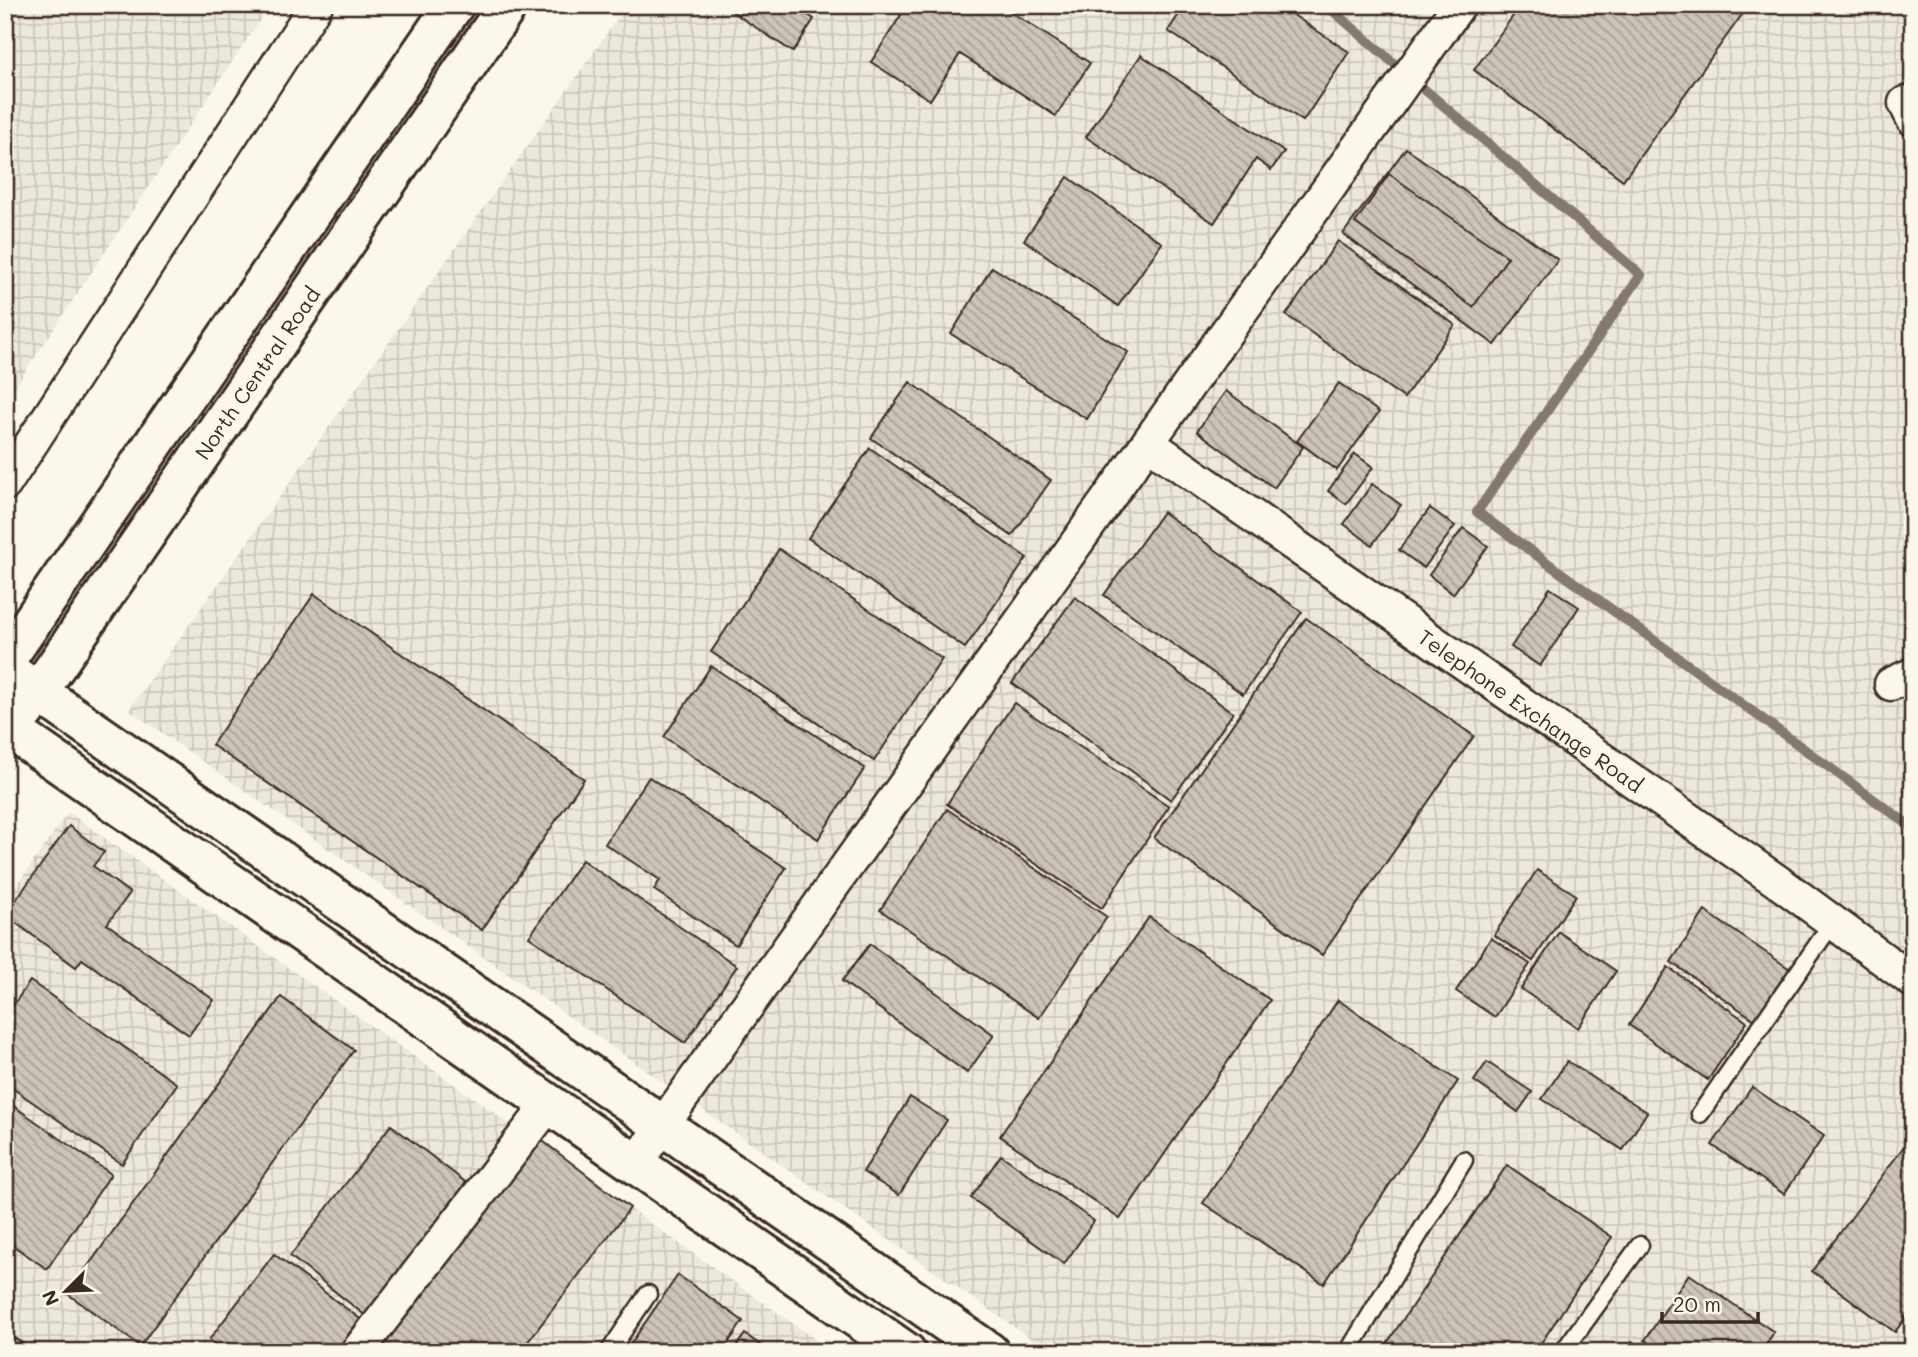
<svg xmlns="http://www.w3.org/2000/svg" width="1918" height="1357" font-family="Mali,sans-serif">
<defs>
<pattern id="industrial-grid" width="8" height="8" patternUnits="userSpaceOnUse" patternTransform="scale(1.75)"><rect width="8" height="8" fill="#ede8dd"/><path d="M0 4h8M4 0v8" fill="none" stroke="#ccc7bd"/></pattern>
<pattern id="building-back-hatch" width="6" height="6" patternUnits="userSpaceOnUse" patternTransform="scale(1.75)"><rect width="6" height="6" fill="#ccc4b9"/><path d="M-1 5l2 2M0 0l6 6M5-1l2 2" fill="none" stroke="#a79f96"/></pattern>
</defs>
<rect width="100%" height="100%" fill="#fbf7ec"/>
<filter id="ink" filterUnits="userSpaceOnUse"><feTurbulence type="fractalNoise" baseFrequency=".0143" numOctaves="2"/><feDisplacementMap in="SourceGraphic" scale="14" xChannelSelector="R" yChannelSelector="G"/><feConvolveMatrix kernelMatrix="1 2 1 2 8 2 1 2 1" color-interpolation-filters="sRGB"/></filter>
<g filter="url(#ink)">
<g fill="url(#industrial-grid)">
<path d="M 5,5 L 270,5 L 5,402 Z"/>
<path d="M 627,5 L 1913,5 L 1913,1352 L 1050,1352 L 129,710 Z"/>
<path d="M 68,812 L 833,1352 L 5,1352 L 5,902 Z"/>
</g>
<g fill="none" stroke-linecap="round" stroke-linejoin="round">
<path stroke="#85796d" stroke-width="10" d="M 1326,5 L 1641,275 L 1477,512 L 1913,828"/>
</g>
<g fill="url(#building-back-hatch)" stroke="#3b2a1e" stroke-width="2">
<path d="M 722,5 L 793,5 L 814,19 L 793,52 Z"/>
<path d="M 886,5 L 1000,5 L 1090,63 L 1056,116 L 960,54 L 930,100 L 871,62 L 901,15 Z"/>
<path d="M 1185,5 L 1278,5 L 1349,52 L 1303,121 L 1168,31 Z"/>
<path d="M 1521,5 L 1749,5 L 1623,180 L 1474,70 Z"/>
<path d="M 1141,55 L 1284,152 L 1271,170 L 1256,159 L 1214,223 L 1086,137 Z"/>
<path d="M 1406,148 L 1558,260 L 1495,345 L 1343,234 Z"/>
<path d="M 1389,174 L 1508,257 L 1473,307 L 1355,223 Z"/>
<path d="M 1068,177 L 1162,243 L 1118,306 L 1024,240 Z"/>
<path d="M 1338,241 L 1455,325 L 1404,398 L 1286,315 Z"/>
<path d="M 992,267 L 1128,352 L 1087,419 L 951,334 Z"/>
<path d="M 910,382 L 1051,480 L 1012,536 L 871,438 Z"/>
<path d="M 1339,383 L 1379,412 L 1337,470 L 1297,441 Z"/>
<path d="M 1226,391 L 1303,447 L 1274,488 L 1197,431 Z"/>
<path d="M 870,448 L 1027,558 L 965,648 L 808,538 Z"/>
<path d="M 1355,454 L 1373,467 L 1346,504 L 1328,491 Z"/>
<path d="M 1372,484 L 1401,505 L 1372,545 L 1344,524 Z"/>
<path d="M 1430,508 L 1455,526 L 1424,568 L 1399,550 Z"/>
<path d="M 1163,512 L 1302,612 L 1243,694 L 1104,595 Z"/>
<path d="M 1463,528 L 1488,546 L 1453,594 L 1429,575 Z"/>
<path d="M 779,549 L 942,659 L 874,761 L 711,652 Z"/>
<path d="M 1550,588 L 1579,607 L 1540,666 L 1511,647 Z"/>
<path d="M 314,594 L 584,779 L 482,930 L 212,745 Z"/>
<path d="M 1075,597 L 1233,713 L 1171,800 L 1012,683 Z"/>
<path d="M 1306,618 L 1474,736 L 1322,955 L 1154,838 Z"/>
<path d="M 711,666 L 865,768 L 818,839 L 664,737 Z"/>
<path d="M 1014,703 L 1169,806 L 1102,908 L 947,804 Z"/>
<path d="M 649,777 L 786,868 L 736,945 L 654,890 L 660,880 L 605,844 Z"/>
<path d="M 947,809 L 1107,917 L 1039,1018 L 880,910 Z"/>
<path d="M 69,826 L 104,852 L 93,866 L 130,893 L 107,924 L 214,1000 L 189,1035 L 82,959 L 76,967 L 5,915 Z"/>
<path d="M 582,860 L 737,966 L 685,1043 L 529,937 Z"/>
<path d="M 1537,870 L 1576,895 L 1533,961 L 1494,935 Z"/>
<path d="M 1705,911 L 1790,969 L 1755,1020 L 1671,962 Z"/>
<path d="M 1149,917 L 1270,1000 L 1120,1219 L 1000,1136 Z"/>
<path d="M 1559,932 L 1616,971 L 1578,1028 L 1521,989 Z"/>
<path d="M 1491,938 L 1530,964 L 1495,1017 L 1456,991 Z"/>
<path d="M 870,944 L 994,1035 L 967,1073 L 842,981 Z"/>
<path d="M 1668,967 L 1747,1022 L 1708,1080 L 1629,1025 Z"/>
<path d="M 30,981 L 177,1084 L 122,1164 L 5,1083 L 5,1017 Z"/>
<path d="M 281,997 L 354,1050 L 140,1346 L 68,1294 Z"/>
<path d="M 1338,1000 L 1458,1081 L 1324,1284 L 1203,1203 Z"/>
<path d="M 1567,1061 L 1647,1112 L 1623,1150 L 1542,1099 Z"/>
<path d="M 1487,1062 L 1532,1092 L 1518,1112 L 1474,1081 Z"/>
<path d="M 1752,1087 L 1824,1136 L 1784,1194 L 1712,1145 Z"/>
<path d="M 910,1097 L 947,1120 L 899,1195 L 863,1172 Z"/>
<path d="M 5,1100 L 111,1174 L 47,1269 L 5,1240 Z"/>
<path d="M 391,1125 L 473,1188 L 371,1320 L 290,1256 Z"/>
<path d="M 1913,1134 L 1913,1307 L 1895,1332 L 1812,1271 Z"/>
<path d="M 535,1135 L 630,1208 L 520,1352 L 368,1352 Z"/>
<path d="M 1001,1155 L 1094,1221 L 1064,1264 L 971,1198 Z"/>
<path d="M 1507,1165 L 1612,1237 L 1535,1352 L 1381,1352 Z"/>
<path d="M 274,1254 L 360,1319 L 335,1352 L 224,1352 L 209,1340 Z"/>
<path d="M 1689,1274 L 1774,1332 L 1761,1352 L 1663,1352 L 1645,1340 Z"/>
<path d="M 678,1275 L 743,1321 L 722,1352 L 625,1352 Z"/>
<path d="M 5,1332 L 36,1352 L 5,1352 Z"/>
<path d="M 745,1334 L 770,1352 L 732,1352 Z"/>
<path d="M 1632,1341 L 1648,1352 L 1624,1352 Z"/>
</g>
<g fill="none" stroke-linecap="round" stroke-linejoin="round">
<defs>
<g id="lane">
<path d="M 1700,1114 L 1833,922"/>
<path d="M 609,1352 L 648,1294"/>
<path d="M 1348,1352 L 1464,1160"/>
<path d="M 1563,1352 L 1640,1245"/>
</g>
<g id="street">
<path d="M 1905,103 L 1913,119"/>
<path id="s1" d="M 1148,443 L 1784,886 L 1913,981"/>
<path d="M 5,484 L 316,5"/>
<path d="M 1891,684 L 1913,674"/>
<path d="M 635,1164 L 1459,5"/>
<path d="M 357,1352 L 549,1104"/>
</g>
<g id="secondary">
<path d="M 5,661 L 454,5"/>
<path d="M 5,669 L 989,1352"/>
<path id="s2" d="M 25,711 L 508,5"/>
<path d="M 5,726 L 906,1352"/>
</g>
</defs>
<use href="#lane" stroke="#3b2a1e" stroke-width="21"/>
<use href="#street" stroke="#3b2a1e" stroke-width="37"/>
<use href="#secondary" stroke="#3b2a1e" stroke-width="44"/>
<use href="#lane" stroke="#fbf7ec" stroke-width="16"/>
<use href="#street" stroke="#fbf7ec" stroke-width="32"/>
<use href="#secondary" stroke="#fbf7ec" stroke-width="38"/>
</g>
</g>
<g text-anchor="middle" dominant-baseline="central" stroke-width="7" stroke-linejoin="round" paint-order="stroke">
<g font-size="21" fill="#3b2a1e" stroke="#fbf7ec">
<text stroke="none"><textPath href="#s2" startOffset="410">North Central Road</textPath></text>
<text stroke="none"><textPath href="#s1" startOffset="467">Telephone Exchange Road</textPath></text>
</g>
</g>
<rect width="1918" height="1357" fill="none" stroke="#fbf7ec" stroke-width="28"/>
<rect x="14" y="14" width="1890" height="1329" fill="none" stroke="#3b2a1e" stroke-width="2.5" filter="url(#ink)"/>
<g transform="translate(66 1291) rotate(246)" stroke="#fbf7ec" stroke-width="5" paint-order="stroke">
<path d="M0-5L12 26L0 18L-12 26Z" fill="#3b2a1e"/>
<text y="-10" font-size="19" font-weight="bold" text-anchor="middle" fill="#3b2a1e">N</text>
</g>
<path d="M1662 1312v10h96v-10" fill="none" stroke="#3b2a1e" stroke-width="3.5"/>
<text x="1673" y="1312" font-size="21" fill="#3b2a1e" stroke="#fbf7ec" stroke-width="5" paint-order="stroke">20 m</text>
</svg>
